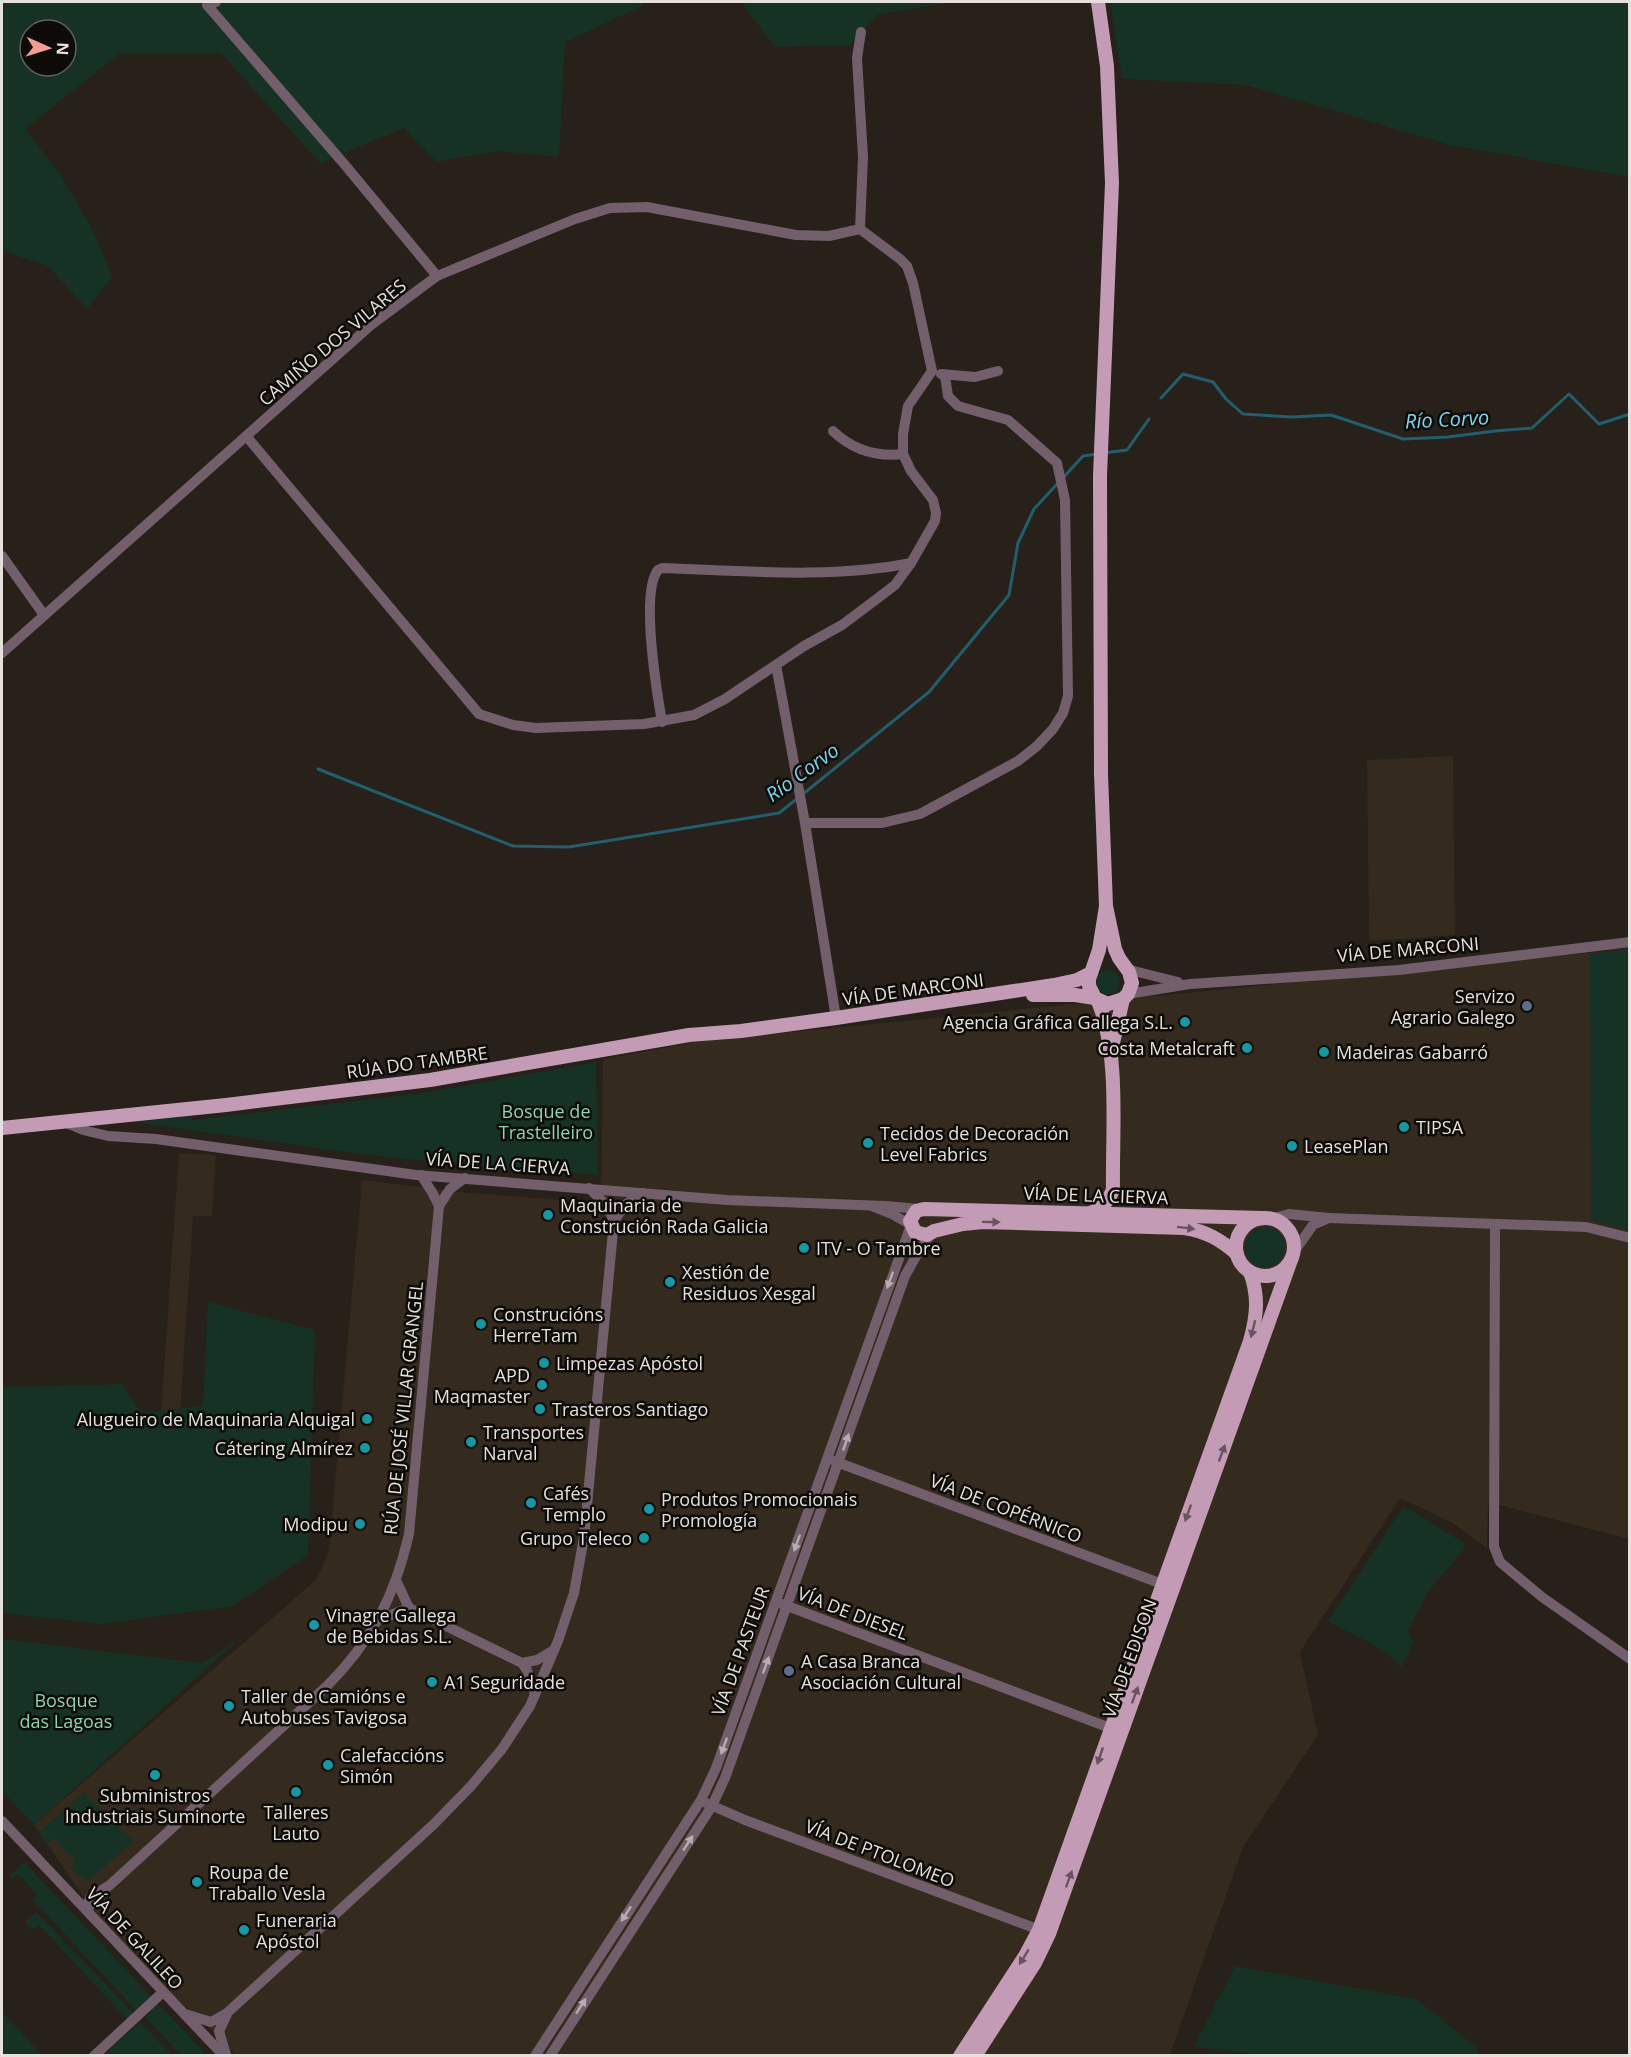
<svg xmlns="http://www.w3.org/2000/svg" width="1631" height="2057" font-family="'Open Sans',sans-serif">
<rect width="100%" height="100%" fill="#272119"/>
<g fill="#342a1d">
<path d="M 1453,756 L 1455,935 L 1369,941 L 1367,760 Z"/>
<path d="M 1629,949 L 1629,1539 L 1488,1502 L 1487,1548 L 1451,1522 L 1400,1498 L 1300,1652 L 1318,1735 L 1243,1847 L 1170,2055 L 235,2055 L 216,2035 L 113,1940 L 34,1825 L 317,1579 L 329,1550 L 362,1180 L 461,1192 L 601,1203 L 603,1059 L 702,1041 Z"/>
<path d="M 179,1153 L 216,1155 L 212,1216 L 193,1216 L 180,1413 L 161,1412 Z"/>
</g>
<g fill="#153225" fill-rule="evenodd">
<path d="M 2,2 L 644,2 L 642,6 L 565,42 L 559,157 L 499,151 L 437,162 L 404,128 L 320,163 L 221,53 L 120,53 L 25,129 L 60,174 L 97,238 L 112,277 L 87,309 L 48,266 L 2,251 ZM 30,30 L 66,30 L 66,66 L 30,66 Z"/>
<path d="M 741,2 L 952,2 L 877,15 L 850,45 L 775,47 Z"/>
<path d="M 1110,2 L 1629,2 L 1629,177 L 1450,145 L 1246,85 L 1122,79 Z"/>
<path d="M 1629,949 L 1630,949 L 1629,1231 L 1591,1220 L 1590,954 Z"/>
<circle cx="1108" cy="982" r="12"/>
<path d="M 596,1062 L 598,1175 L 437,1162 L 367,1155 L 134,1122 L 189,1116 L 193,1120 L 423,1093 Z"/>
<circle cx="1265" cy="1247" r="20"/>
<path d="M 208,1302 L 315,1330 L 308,1555 L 233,1606 L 101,1624 L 2,1613 L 2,1387 L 122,1384 L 141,1413 L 203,1406 Z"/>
<path d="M 1403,1507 L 1411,1510 L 1464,1543 L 1464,1549 L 1428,1592 L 1407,1632 L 1414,1641 L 1401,1667 L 1383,1650 L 1328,1621 Z"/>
<path d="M 2,1639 L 202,1663 L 239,1639 L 34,1825 L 2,1791 Z"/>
<path d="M 84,1793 L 133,1841 L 92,1878 L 87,1880 L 79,1875 L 71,1867 L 76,1861 L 54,1838 L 48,1844 L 38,1833 Z"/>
<path d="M 24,1862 L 151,1996 L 136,2010 L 33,1900 L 37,1895 L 18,1874 L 12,1879 L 10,1876 Z"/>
<path d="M 36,1912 L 133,2013 L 127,2019 L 39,1925 L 31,1930 L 25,1922 Z"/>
<path d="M 1235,1966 L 1416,1999 L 1475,2046 L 1480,2055 L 1275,2056 L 1194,2047 Z"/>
<path d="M 158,2004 L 204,2052 L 200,2055 L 181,2055 L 145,2017 Z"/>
<path d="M 2,2012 L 42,2055 L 2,2055 Z"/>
<path d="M 140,2022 L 172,2055 L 104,2055 Z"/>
</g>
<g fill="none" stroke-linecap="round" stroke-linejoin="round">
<g stroke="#205f70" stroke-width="3">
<path d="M 1161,398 L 1183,374 L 1213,382 L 1226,399 L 1243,414 L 1292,417 L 1331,415 L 1403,439 L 1448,437 L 1495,431 L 1532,428 L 1569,394 L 1599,424 L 1630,414"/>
<path d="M 1104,453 L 1127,450 L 1149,419"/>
<path d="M 1063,478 L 1083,456 L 1097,454"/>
<path d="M 318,769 L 513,846 L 569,847 L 779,813 L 798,798"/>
<path d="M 803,794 L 929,692 L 1009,595 L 1018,543 L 1034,509 L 1058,483"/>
</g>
<g stroke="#725f6b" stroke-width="10">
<path d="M 216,2 L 207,5 L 345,165 L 437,276"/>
<path d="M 860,229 L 863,157 L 857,58 L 861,32"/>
<path d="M 860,229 L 900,259 L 907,266 L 913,283 L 932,371"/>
<path d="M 941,374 L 975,377 L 998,371"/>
<path d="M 833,431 C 853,450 876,457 903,454"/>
<path d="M 247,437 L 479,714 L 513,725 L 536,728 L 644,724 L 694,715 L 725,699 L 804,646 L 842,625 L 874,601 L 895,585 L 911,563 L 935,521 L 936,513 L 933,500 L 911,471 L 903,454 L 903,434 L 908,406 L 932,371"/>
<path d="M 2,556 L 44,615"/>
<path d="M 2,653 L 371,325 L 437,276 L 575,219 L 610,208 L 647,207 L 796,235 L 829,236 L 860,229"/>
<path d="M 776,665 L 805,823 L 836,1018"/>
<path d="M 662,722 C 657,693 640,592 658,570 L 662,568 C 745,571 829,579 911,563"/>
<path d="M 805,823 L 882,823 L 920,814 L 1018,761 L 1037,746 L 1053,729 L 1063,713 L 1068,696 L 1065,500 L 1057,463 L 1008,420 L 958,406 L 948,396 L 945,376"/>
<path d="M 1125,967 L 1134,971 L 1178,982"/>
<path d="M 1128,994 L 1190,984 L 1399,970 L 1630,942"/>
<path d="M 64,1122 L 83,1130 L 108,1136 L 156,1139 L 416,1175 L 727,1200 L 885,1206 L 919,1209"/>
<path d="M 421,1175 L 432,1192 L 439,1206"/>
<path d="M 589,1188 L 607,1206 L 614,1221"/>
<path d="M 1271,1219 L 1289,1214 L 1329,1218 L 1586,1227 L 1630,1238"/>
<path d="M 1495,1225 L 1494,1547 L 1500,1562 L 1542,1597 L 1630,1659"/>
<path d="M 1293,1253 L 1313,1225 L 1329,1218"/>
<path d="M 834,1461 L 1170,1587"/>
<path d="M 396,1580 L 409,1608 L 522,1663 L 537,1660 L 554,1650"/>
<path d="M 782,1604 L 1118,1731"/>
<path d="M 378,1620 L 409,1608"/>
<path d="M 522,1663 L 527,1670 L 535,1695"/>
<path d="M 706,1803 L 745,1820 L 1045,1932"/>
<path d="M 2,1821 L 224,2056"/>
<path d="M 106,1888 L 98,1901 L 85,1908 L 91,1897 L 110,1885 L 327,1686 C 372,1641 395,1595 409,1534 L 439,1206 L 450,1189 L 465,1178"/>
<path d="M 185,2014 L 211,2022 L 227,2013 L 433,1825 L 471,1786 L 502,1749 L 530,1706 L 558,1641 L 574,1593 L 584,1537 L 614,1221 L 625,1205 L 643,1193"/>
<path d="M 226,2055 L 219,2031 L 227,2014"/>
<path d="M 94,2056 L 163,1992"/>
<path d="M 535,2056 L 701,1800 L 716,1768 L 911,1225 L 892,1214 L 872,1206"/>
<path d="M 550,2056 L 712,1806 L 725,1778 L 905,1276 L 919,1251 L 933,1231"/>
</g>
<g stroke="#c39bb5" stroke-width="14">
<path d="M 1098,2 L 1107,66 L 1112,183 L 1100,476 L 1101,774 L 1106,906 L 1115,949 L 1119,958 L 1129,972 L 1132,983 L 1128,994 L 1123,999 L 1108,1004 L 1095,998 L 1089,986 L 1089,979 L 1099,950 L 1106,906"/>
<path d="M 1033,995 L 1075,995 L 1095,998"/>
<path d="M 1113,1043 L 1123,999"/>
<path d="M 2,1128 L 226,1105 L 430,1080 L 689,1035 L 741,1031 L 836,1018 L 1054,985 L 1077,980 L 1091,973"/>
<path d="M 1091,1213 C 1102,1207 1108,1202 1113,1190 C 1112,1131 1120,1055 1098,1001"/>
<circle cx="1265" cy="1247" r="29"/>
<path d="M 1237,1254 C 1221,1240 1206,1231 1184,1228 L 983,1222 L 963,1224 L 934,1231 L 927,1235 L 915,1232 L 910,1221 L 916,1211 L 924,1209 L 1263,1218"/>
<path d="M 960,2056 L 1025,1956 L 1039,1930 L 1250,1341 C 1257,1316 1259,1296 1250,1272"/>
<path d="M 975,2056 L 1035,1963 L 1049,1934 L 1291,1260"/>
</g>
</g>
<defs><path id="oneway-solid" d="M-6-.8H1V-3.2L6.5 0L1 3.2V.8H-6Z" transform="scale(1.5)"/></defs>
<g fill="#68535e">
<use href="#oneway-solid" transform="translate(991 1222) rotate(1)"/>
<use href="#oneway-solid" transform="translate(1186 1228) rotate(7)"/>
<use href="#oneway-solid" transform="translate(1253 1329) rotate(104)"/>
<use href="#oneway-solid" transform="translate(1222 1453) rotate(-70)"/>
<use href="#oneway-solid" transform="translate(1188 1513) rotate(110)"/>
<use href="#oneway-solid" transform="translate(1135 1695) rotate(-70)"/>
<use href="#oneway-solid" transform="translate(1100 1756) rotate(109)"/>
<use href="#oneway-solid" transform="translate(1069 1879) rotate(-70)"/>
<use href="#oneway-solid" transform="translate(1024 1957) rotate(122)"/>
</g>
<g fill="#b7acae">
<use href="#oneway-solid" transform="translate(890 1280) rotate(110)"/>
<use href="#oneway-solid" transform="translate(846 1442) rotate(-71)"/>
<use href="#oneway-solid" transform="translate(797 1543) rotate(110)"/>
<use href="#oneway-solid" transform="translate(766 1665) rotate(-70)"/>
<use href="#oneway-solid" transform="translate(724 1746) rotate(110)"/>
<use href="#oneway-solid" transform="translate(688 1843) rotate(-57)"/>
<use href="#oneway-solid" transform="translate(626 1914) rotate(123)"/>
<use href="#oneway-solid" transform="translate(581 2006) rotate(-57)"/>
</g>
<g fill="#5c6f8a" stroke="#0d0b07" stroke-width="2">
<circle cx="1527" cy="1006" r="6"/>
<circle cx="789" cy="1671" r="6"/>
</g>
<g fill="#0f9aa8" stroke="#0d0b07" stroke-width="2">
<circle cx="1185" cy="1022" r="6"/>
<circle cx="1247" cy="1048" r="6"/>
<circle cx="1324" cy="1052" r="6"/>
<circle cx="1404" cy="1127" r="6"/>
<circle cx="868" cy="1143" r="6"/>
<circle cx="1292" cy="1146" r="6"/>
<circle cx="548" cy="1215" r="6"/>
<circle cx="804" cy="1248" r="6"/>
<circle cx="670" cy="1282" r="6"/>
<circle cx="481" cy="1324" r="6"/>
<circle cx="544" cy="1363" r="6"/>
<circle cx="542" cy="1385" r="6"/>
<circle cx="540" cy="1409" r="6"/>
<circle cx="367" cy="1419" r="6"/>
<circle cx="471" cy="1442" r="6"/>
<circle cx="365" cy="1448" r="6"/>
<circle cx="531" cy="1503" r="6"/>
<circle cx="649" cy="1509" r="6"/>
<circle cx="360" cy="1524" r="6"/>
<circle cx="644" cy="1538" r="6"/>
<circle cx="314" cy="1625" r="6"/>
<circle cx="432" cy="1682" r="6"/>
<circle cx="229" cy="1706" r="6"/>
<circle cx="328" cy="1765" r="6"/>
<circle cx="155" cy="1775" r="6"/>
<circle cx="296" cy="1792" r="6"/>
<circle cx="197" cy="1882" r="6"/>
<circle cx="244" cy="1930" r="6"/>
</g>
<g text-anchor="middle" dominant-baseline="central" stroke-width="5" stroke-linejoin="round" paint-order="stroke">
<g font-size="18" fill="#e5e0db" stroke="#0d0b07">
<text transform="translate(332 342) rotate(-40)">CAMIÑO DOS VILARES</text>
<text transform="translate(1408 949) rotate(-5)">VÍA DE MARCONI</text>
<text transform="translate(913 989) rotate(-8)">VÍA DE MARCONI</text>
<text transform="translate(417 1062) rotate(-8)">RÚA DO TAMBRE</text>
<text transform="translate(498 1163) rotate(4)">VÍA DE LA CIERVA</text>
<text transform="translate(1096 1195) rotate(2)">VÍA DE LA CIERVA</text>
<text transform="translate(403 1408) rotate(-84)">RÚA DE JOSÉ VILLAR GRANGEL</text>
<text transform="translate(1006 1508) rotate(21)">VÍA DE COPÉRNICO</text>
<text transform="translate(853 1613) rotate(21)">VÍA DE DIESEL</text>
<text transform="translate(740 1651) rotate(-70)">VÍA DE PASTEUR</text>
<text transform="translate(1129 1658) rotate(-70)">VÍA DE EDISON</text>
<text transform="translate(880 1853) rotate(21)">VÍA DE PTOLOMEO</text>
<text transform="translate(135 1938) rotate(47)">VÍA DE GALILEO</text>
</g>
<g font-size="18" fill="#e5e0db" stroke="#0d0b07" text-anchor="start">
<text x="1515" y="996" text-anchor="end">Servizo<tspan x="1515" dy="21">Agrario Galego</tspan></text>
<text x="1173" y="1022" text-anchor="end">Agencia Gráfica Gallega S.L.</text>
<text x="1235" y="1048" text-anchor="end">Costa Metalcraft</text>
<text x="1336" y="1052">Madeiras Gabarró</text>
<text x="1416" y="1127">TIPSA</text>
<text x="880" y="1133">Tecidos de Decoración<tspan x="880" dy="21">Level Fabrics</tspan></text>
<text x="1304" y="1146">LeasePlan</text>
<text x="560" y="1205">Maquinaria de<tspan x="560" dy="21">Construción Rada Galicia</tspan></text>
<text x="816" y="1248">ITV - O Tambre</text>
<text x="682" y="1272">Xestión de<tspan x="682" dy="21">Residuos Xesgal</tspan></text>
<text x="493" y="1314">Construcións<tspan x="493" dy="21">HerreTam</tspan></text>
<text x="556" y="1363">Limpezas Apóstol</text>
<text x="530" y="1375" text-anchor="end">APD<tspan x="530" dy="21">Maqmaster</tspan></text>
<text x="552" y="1409">Trasteros Santiago</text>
<text x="355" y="1419" text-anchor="end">Alugueiro de Maquinaria Alquigal</text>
<text x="483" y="1432">Transportes<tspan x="483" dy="21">Narval</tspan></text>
<text x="353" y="1448" text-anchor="end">Cátering Almírez</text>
<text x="543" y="1493">Cafés<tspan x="543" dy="21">Templo</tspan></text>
<text x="661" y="1499">Produtos Promocionais<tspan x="661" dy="21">Promología</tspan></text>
<text x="348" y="1524" text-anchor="end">Modipu</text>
<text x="632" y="1538" text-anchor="end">Grupo Teleco</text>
<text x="326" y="1615">Vinagre Gallega<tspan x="326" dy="21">de Bebidas S.L.</tspan></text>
<text x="801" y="1661">A Casa Branca<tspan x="801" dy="21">Asociación Cultural</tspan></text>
<text x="444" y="1682">A1 Seguridade</text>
<text x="241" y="1696">Taller de Camións e<tspan x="241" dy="21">Autobuses Tavigosa</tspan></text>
<text x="340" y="1755">Calefaccións<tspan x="340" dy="21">Simón</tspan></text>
<text x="155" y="1795" text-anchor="middle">Subministros<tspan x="155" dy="21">Industriais Suminorte</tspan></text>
<text x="296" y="1812" text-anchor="middle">Talleres<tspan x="296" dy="21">Lauto</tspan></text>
<text x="209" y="1872">Roupa de<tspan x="209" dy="21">Traballo Vesla</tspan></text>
<text x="256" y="1920">Funeraria<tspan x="256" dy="21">Apóstol</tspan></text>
</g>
<g font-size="18" fill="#86d8b0" stroke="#0d0b07">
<text x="546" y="1111">Bosque de<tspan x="546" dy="21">Trastelleiro</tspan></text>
<text x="66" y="1700">Bosque<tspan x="66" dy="21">das Lagoas</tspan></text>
</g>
<g font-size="20" font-style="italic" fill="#77d7f2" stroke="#0d0b07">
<text transform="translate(1447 419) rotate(-3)">Río Corvo</text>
<text transform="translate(802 772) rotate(-36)">Río Corvo</text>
</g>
</g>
<rect width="1631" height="2057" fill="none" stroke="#e5e0db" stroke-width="6"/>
<g transform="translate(48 48) rotate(93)"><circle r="28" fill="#0d0b07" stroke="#63605c" stroke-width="1.5"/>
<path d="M0-4.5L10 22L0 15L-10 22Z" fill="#f59c94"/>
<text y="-9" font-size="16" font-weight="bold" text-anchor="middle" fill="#e5e0db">N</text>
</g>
</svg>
